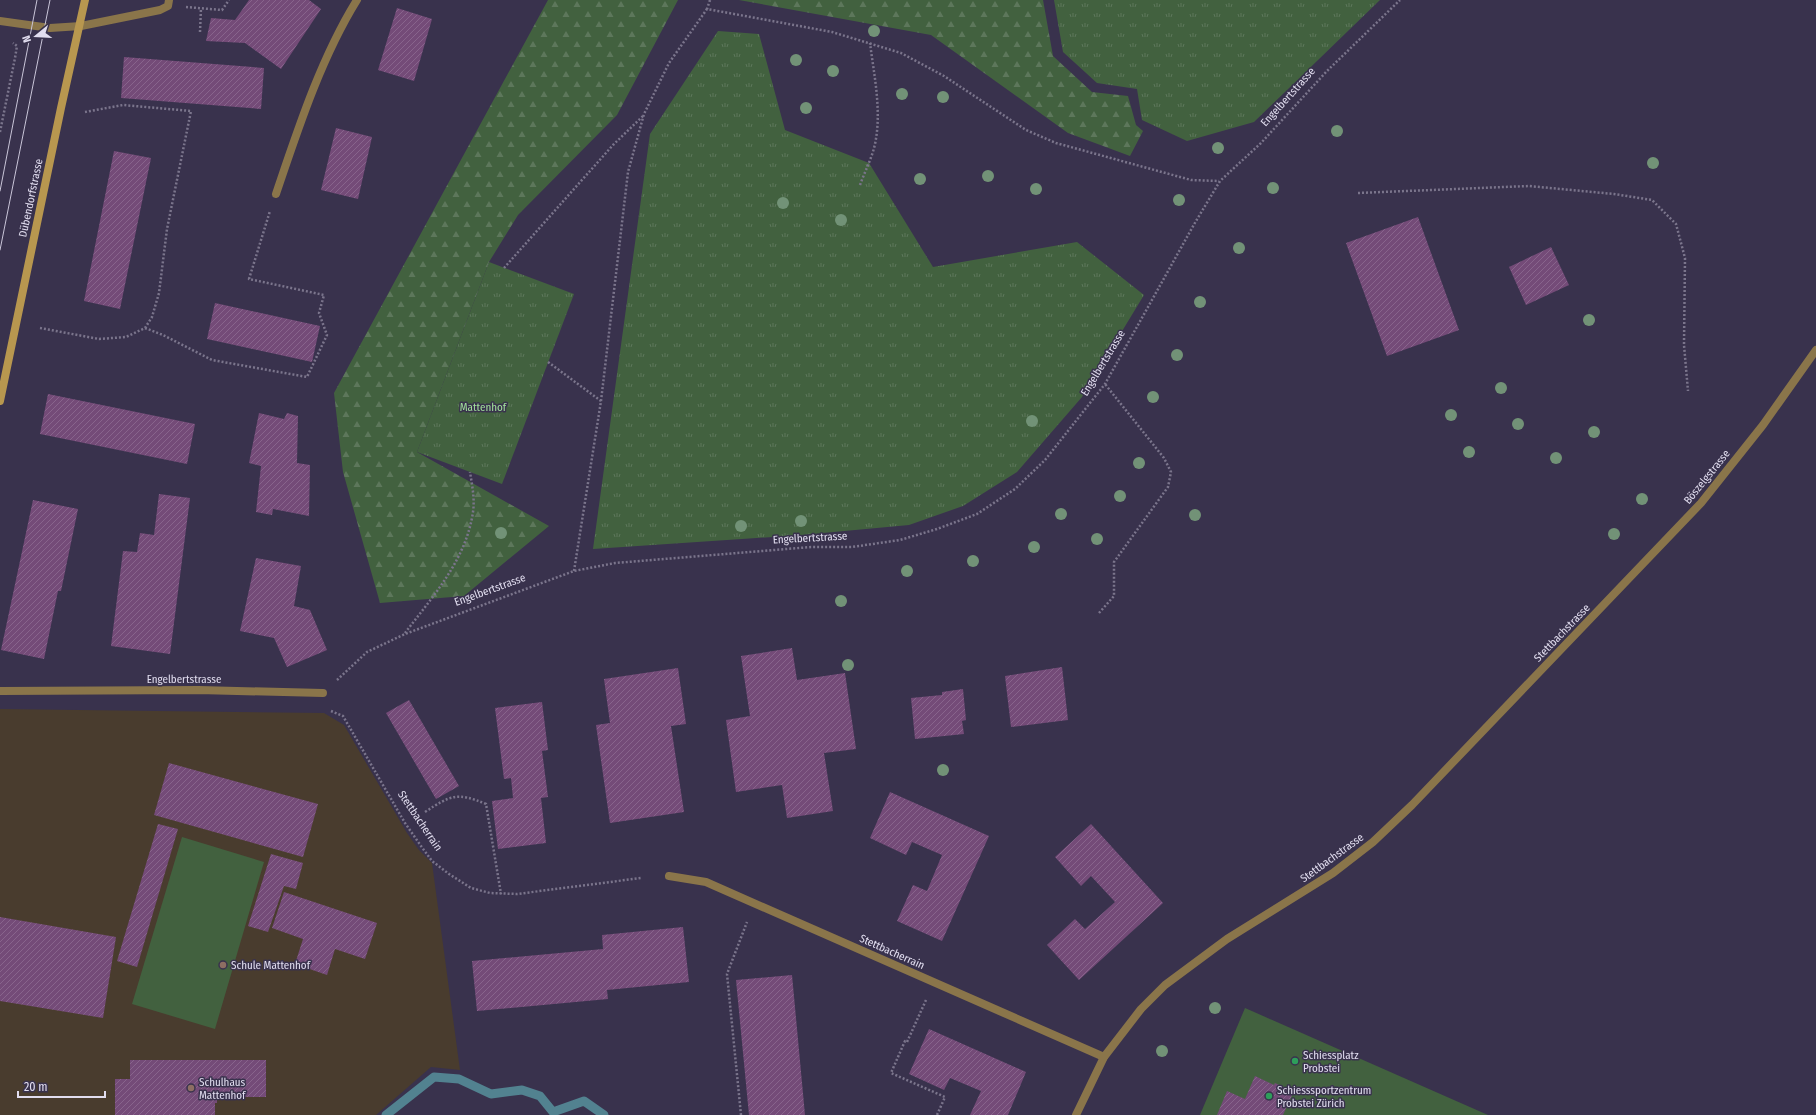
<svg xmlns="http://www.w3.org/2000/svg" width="1816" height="1115" font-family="'Fira Sans Condensed',sans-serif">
<defs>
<pattern id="grass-tufts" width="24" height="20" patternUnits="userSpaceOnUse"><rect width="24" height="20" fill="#42613f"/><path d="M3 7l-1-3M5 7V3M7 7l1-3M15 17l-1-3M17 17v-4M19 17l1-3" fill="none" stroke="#5d775b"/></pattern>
<pattern id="forest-firs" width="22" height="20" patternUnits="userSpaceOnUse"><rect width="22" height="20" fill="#42613f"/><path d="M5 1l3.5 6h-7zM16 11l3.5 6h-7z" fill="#5d775b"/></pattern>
<pattern id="building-hatch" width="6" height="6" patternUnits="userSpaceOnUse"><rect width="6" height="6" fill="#744b78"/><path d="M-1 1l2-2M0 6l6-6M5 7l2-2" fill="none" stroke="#88648c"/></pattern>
</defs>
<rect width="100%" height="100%" fill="#39324d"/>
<path fill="#493c2e" d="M 0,709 L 324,713 L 344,725 L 407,833 L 419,850 L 432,863 L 460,1070 L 431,1067 L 376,1115 L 0,1115 Z"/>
<g fill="url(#grass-tufts)">
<path d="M 1054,0 L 1380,0 L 1254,122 L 1187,141 L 1142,120 L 1137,89 L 1097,83 L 1063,52 Z"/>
<path d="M 718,31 L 759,34 L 785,130 L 869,163 L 933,267 L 1077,242 L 1144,295 L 1082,397 L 1017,472 L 963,506 L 909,525 L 801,535 L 593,549 L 650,134 Z"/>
<path d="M 489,262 L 574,294 L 502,484 L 417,452 Z"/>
</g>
<g fill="url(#forest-firs)">
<path d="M 548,0 L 678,0 L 617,115 L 518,215 L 489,262 L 417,452 L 549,526 L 464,596 L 380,603 L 343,472 L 334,393 Z"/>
<path d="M 739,0 L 1043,0 L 1053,56 L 1092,92 L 1128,96 L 1136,125 L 1143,131 L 1130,156 L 1068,133 L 931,35 Z"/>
</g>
<g fill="#42613f">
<path d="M 182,837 L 264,862 L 215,1029 L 132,1004 Z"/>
<path d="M 1245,1008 L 1488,1115 L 1200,1115 Z"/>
</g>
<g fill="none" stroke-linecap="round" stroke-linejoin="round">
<path stroke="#528290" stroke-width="9" d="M 386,1115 L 434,1077 L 459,1079 L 491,1094 L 522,1090 L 540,1096 L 553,1112 L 584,1101 L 604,1115"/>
</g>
<g fill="url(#building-hatch)">
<path d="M 249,0 L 309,0 L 321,9 L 281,69 L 245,43 L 206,41 L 211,18 L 235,20 Z"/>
<path d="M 397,8 L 432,19 L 414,81 L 378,70 Z"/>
<path d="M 124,57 L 264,68 L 261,109 L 121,98 Z"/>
<path d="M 336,128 L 372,137 L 358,199 L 321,190 Z"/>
<path d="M 114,151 L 151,158 L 120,309 L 84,301 Z"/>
<path d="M 1418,217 L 1459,330 L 1387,356 L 1346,243 Z"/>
<path d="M 1551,247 L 1569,285 L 1526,305 L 1509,267 Z"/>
<path d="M 215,303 L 320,326 L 312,362 L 207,339 Z"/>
<path d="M 48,394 L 195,424 L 187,464 L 40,434 Z"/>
<path d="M 259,413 L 284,419 L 287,413 L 298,416 L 297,463 L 310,465 L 309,516 L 273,509 L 272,515 L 256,512 L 261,466 L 249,463 Z"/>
<path d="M 159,494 L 190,498 L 170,654 L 111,646 L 123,551 L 137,552 L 140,533 L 154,535 Z"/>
<path d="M 33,500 L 78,509 L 61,591 L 58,591 L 44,659 L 1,650 Z"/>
<path d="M 256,558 L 301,566 L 294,606 L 310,610 L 327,650 L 287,667 L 274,638 L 240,631 Z"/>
<path d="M 792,648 L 797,680 L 845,673 L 856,749 L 824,753 L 833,811 L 787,818 L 782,785 L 736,792 L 726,720 L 750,716 L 741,656 Z"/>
<path d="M 1062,667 L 1068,720 L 1011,727 L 1005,676 Z"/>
<path d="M 678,668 L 686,724 L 671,726 L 684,812 L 610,823 L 596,725 L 610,723 L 604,679 Z"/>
<path d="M 963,689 L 966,720 L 962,721 L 964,734 L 915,739 L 911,698 L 942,695 L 942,692 Z"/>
<path d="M 409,700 L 459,786 L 436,799 L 386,713 Z"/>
<path d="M 542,702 L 548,750 L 542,751 L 548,797 L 541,798 L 546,843 L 498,849 L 492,801 L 513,798 L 511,778 L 504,779 L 495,708 Z"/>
<path d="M 169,763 L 318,804 L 303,857 L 154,815 Z"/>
<path d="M 890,792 L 989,836 L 942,941 L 897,921 L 913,885 L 927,891 L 942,855 L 912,842 L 906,855 L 870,838 Z"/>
<path d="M 158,824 L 178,829 L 137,967 L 117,961 Z"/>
<path d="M 1091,824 L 1163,903 L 1079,980 L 1047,945 L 1075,919 L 1085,929 L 1115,902 L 1091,876 L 1081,886 L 1055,857 Z"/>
<path d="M 271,854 L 303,863 L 296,889 L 284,886 L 268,932 L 248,926 Z"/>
<path d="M 284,892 L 377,923 L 365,959 L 335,949 L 327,975 L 295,964 L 303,939 L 272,928 Z"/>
<path d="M 0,917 L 116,937 L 103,1018 L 0,1001 Z"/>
<path d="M 683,927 L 689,982 L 607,990 L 608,999 L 477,1011 L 472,961 L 603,949 L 602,935 Z"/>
<path d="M 792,975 L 805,1115 L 749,1115 L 736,980 Z"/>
<path d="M 929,1029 L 1026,1072 L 1008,1115 L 970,1115 L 981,1091 L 950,1078 L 944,1090 L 909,1074 Z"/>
<path d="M 130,1060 L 266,1060 L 266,1097 L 217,1097 L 217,1103 L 215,1103 L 215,1115 L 115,1115 L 115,1079 L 130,1079 Z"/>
<path d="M 1255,1076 L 1274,1085 L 1275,1083 L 1292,1091 L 1292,1093 L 1293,1093 L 1283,1115 L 1217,1115 L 1227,1091 L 1245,1099 Z"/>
</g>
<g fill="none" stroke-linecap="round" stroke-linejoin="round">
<g stroke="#7b758c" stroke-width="2.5" stroke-dasharray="2 2" stroke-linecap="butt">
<path d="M 710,0 L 707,9 L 832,32 L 901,53 L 944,76 L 1026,130 L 1056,143 L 1191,180 L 1219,181"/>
<path d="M 186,7 L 222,10 L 229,0"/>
<path d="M 200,32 L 201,8"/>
<path d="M 0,132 L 15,58 L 17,46 L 13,43"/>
<path d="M 860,185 C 865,171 872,158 875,144 C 882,111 874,75 870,43"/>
<path d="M 1358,193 L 1529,186 L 1614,194 L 1652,200 L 1676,224 L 1685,258 L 1684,345 L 1688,391"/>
<path d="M 504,268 L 613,145 L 644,115"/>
<path d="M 40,328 L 99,339 L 126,337 L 145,328 L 152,317 L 159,293 L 167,229 L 191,111 L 123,105 L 85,112"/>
<path d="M 145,328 L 163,335 L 212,360 L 307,377 L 327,335 L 319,313 L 324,295 L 249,279 L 270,211"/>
<path d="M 548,362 L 601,401"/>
<path d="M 574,571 L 601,401 L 628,172 L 644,114 L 669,63 L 707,9"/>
<path d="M 1099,613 L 1114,596 L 1114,562 L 1168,487 L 1171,472 L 1164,458 L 1105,384"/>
<path d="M 405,633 C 433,596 466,560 473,512 C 475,499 472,485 470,472"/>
<path d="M 337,680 L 367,652 L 405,634 L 574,571 L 615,563 L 811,547 L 852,547 L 900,540 L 937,529 L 977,514 L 1015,489 L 1045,460 L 1105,384 L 1196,221 L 1220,181 L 1261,143 L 1327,71 L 1400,0"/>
<path d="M 331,711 L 343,716 L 405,823 L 421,846 L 432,861 L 449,874 L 471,888 L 490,893 L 517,894 L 641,878"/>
<path d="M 425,812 C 451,795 457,792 486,804 L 501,894"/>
<path d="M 926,1000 L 907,1042 L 905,1041 L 891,1073 L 945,1097 L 937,1115"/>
<path d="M 741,1115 L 727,974 L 747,922"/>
</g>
<path stroke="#8a754a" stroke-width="8" d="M 276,194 C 298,129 321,58 357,0"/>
<g stroke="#8a754a" stroke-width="8">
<path d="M 0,21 L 50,28 L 81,26 L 160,10 L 168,6 L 169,0"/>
<path d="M 0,691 L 199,690 L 323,693"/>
<path d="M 669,876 L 706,882 L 715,886 L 1104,1057"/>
<path d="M 1076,1115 L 1104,1057 L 1141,1009 L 1165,985 L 1227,939 L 1333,873 L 1373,842 L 1412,805 L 1701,503 L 1763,425 L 1816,350"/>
</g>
<path stroke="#b8974f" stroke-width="8" d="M 0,401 L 61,108 L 85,0"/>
<g stroke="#c9c5d8" stroke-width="1">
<path d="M 0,191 L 37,0"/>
<path d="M 0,250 L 50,0"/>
</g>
</g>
<g fill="#729277">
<circle cx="874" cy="31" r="6"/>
<circle cx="796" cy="60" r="6"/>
<circle cx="833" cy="71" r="6"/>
<circle cx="902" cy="94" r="6"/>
<circle cx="943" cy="97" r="6"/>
<circle cx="806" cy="108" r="6"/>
<circle cx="1337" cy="131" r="6"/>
<circle cx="1218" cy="148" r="6"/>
<circle cx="1653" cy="163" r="6"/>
<circle cx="988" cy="176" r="6"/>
<circle cx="920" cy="179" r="6"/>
<circle cx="1273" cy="188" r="6"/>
<circle cx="1036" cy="189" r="6"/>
<circle cx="1179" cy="200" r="6"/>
<circle cx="783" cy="203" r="6"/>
<circle cx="841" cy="220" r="6"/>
<circle cx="1239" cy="248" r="6"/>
<circle cx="1200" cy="302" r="6"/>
<circle cx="1589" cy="320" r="6"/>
<circle cx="1177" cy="355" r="6"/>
<circle cx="1501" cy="388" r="6"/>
<circle cx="1153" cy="397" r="6"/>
<circle cx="1451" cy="415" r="6"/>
<circle cx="1032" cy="421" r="6"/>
<circle cx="1518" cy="424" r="6"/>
<circle cx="1594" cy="432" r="6"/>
<circle cx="1469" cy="452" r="6"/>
<circle cx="1556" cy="458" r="6"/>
<circle cx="1139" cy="463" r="6"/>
<circle cx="1120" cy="496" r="6"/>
<circle cx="1642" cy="499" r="6"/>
<circle cx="1061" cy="514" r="6"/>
<circle cx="1195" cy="515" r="6"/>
<circle cx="801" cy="521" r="6"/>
<circle cx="741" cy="526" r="6"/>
<circle cx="501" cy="533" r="6"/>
<circle cx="1614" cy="534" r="6"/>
<circle cx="1097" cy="539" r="6"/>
<circle cx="1034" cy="547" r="6"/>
<circle cx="973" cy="561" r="6"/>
<circle cx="907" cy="571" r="6"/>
<circle cx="841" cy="601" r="6"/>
<circle cx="848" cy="665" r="6"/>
<circle cx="943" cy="770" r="6"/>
<circle cx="1215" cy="1008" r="6"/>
<circle cx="1162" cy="1051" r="6"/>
</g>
<g fill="#8d6e63" stroke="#39324d" stroke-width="1.5">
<circle cx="223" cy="965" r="4"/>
<circle cx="191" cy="1088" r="4"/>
</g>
<g fill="#2e9e5b" stroke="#39324d" stroke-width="1.5">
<circle cx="1295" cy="1061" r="4"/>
<circle cx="1269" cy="1096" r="4"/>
</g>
<g text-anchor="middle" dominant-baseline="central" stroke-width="3" stroke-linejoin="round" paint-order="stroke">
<g font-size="11" fill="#e1ddef" stroke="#39324d">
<text transform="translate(1288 97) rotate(-48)">Engelbertstrasse</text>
<text transform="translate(31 198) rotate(-78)">Dübendorfstrasse</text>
<text transform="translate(1103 363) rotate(-59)">Engelbertstrasse</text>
<text transform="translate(1707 477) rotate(-51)">Böszelgstrasse</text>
<text transform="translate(810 538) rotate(-3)">Engelbertstrasse</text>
<text transform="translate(490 590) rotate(-20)">Engelbertstrasse</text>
<text transform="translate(1562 633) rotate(-46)">Stettbachstrasse</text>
<text x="184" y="679">Engelbertstrasse</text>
<text transform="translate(420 821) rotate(56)">Stettbacherrain</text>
<text transform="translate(1332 858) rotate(-36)">Stettbachstrasse</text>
<text transform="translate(892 952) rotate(24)">Stettbacherrain</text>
</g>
<g font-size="11" fill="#a1e09a" stroke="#39324d">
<text x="483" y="407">Mattenhof</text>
</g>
<g font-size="11" fill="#e1ddef" stroke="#39324d" text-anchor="start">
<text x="231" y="965">Schule Mattenhof</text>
<text x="1303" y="1055">Schiessplatz<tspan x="1303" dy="13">Probstei</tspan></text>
<text x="199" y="1082">Schulhaus<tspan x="199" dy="13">Mattenhof</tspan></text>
<text x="1277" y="1090">Schiesssportzentrum<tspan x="1277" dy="13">Probstei Zürich</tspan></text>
</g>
</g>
<g transform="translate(36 36) rotate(252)" stroke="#39324d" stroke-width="3" paint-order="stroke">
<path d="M0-3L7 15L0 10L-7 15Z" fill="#e1ddef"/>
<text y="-6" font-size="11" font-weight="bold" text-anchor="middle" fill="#e1ddef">N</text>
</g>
<path d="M18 1091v6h87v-6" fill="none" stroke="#e1ddef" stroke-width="2"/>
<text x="24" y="1091" font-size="12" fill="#e1ddef" stroke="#39324d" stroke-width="3" paint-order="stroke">20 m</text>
</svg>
